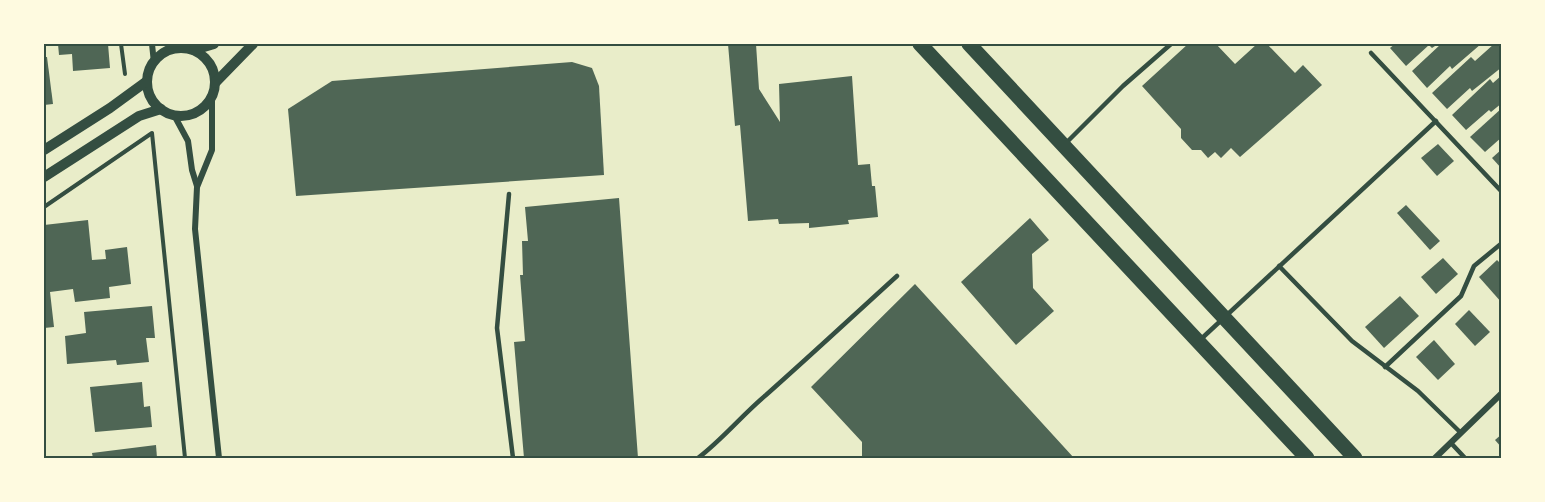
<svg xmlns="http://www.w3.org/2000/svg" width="1545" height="502" font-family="'PT Sans Narrow',sans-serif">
<rect width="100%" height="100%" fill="#e9edc9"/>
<g fill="#4f6655">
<path d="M 58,44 L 108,44 L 110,68 L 73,71 L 72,54 L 59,55 Z"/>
<path d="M 728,44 L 756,44 L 759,89 L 780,122 L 779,84 L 852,76 L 858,165 L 870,164 L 872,186 L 875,186 L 878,217 L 848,220 L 849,224 L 809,228 L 809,223 L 779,224 L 778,219 L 748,221 L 740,125 L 735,126 Z"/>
<path d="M 1188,44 L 1216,44 L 1235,64 L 1257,44 L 1267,44 L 1295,73 L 1303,65 L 1322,85 L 1240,157 L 1231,148 L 1221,158 L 1215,152 L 1208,158 L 1201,150 L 1192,150 L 1181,138 L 1181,129 L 1142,86 Z"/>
<path d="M 1395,44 L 1438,44 L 1432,48 L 1429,45 L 1406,66 L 1390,48 Z"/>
<path d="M 1441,44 L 1481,44 L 1452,69 L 1450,66 L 1427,88 L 1412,71 Z"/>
<path d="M 1494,44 L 1502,45 L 1502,67 L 1472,91 L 1470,88 L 1447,109 L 1432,93 L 1471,57 L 1475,61 Z"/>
<path d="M 44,57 L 47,57 L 53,104 L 44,105 Z"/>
<path d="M 572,62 L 592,68 L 599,86 L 604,175 L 296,196 L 288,109 L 332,81 Z"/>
<path d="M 1502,75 L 1502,103 L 1491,112 L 1489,110 L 1466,130 L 1452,115 L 1490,79 L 1493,83 Z"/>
<path d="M 1502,108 L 1502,137 L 1485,152 L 1470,137 Z"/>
<path d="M 1438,144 L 1454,161 L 1437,176 L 1421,158 Z"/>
<path d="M 1502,149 L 1502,169 L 1492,158 Z"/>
<path d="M 619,198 L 638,458 L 524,458 L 514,342 L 525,341 L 520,275 L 523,275 L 522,241 L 528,241 L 525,207 Z"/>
<path d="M 1406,205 L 1440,241 L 1430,250 L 1397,213 Z"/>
<path d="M 1030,218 L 1049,240 L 1032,254 L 1033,288 L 1054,311 L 1016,345 L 961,282 Z"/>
<path d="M 88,220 L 92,260 L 106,259 L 105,250 L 127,247 L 131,284 L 109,287 L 110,298 L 75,302 L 73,289 L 50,292 L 54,327 L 44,328 L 44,225 Z"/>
<path d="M 1443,258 L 1458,274 L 1436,294 L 1421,277 Z"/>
<path d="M 1497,260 L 1502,265 L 1502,303 L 1479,277 Z"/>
<path d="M 915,284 L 1074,458 L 862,458 L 862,442 L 811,387 Z"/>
<path d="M 1400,296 L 1419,316 L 1384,348 L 1365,327 Z"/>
<path d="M 152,306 L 155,338 L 146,338 L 149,362 L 117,365 L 116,360 L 67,364 L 65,336 L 86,333 L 84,312 Z"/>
<path d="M 1469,310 L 1490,332 L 1475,346 L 1455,324 Z"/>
<path d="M 1434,340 L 1455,364 L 1438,380 L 1416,357 Z"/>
<path d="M 142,382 L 144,407 L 150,406 L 152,427 L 95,432 L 90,387 Z"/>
<path d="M 1502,434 L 1502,448 L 1495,440 Z"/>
<path d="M 156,445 L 157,458 L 93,458 L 92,453 Z"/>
</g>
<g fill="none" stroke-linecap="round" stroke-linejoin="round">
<g stroke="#344e41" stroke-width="4">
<path d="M 121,44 L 125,74"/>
<path d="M 44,207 L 152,133 L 185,458"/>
</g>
<g stroke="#344e41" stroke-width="4.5">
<path d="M 1371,53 L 1502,192"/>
<path d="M 1065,144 L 1123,86 L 1171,44"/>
<path d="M 509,194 L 497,328 L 513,458"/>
<path d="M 1279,266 L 1352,341 L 1418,391 L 1461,433"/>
<path d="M 1200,340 L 1436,121"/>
<path d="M 1385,367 L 1461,296 L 1474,266 L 1502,243"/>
<path d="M 1451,443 L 1465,458"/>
<path d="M 698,458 C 723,439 742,415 766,395 C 810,356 853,316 897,276"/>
</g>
<g stroke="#344e41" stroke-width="6">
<path d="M 152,44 L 154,63"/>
<path d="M 179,44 L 182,48"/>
<path d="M 212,97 L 212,150 L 197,187 L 195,229 L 219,458"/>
<path d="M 174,115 L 188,141 L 192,170 L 197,186"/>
<path d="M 1435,458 L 1502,393"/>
</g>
<g stroke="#344e41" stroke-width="10">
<circle cx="181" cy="82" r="34"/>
<path d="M 194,50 L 214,44"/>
<path d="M 215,83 L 253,44"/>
<path d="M 44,150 L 110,108 L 147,81"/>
<path d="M 44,177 L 139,116 L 161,109"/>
</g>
<g stroke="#344e41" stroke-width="15">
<path d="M 920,44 L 1307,458"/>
<path d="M 969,44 L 1355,458"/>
</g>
</g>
<rect width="1545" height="502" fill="none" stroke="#fefae0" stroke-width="90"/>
<rect x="45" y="45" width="1455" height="412" fill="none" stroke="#344e41" stroke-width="2"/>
</svg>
